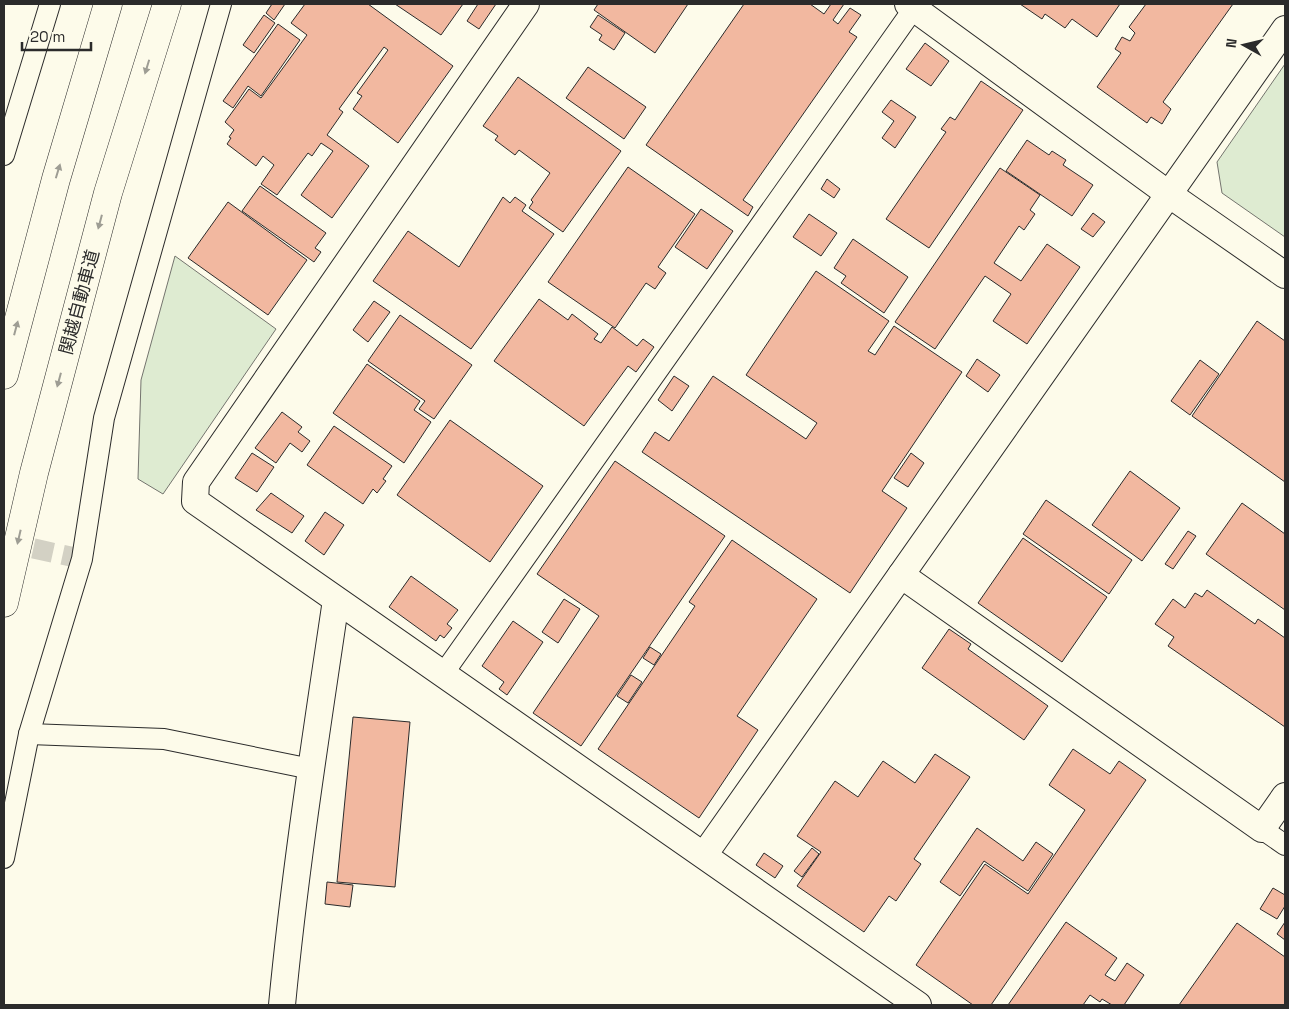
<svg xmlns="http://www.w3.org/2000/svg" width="1289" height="1009" font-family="'Space Grotesk','Noto Sans JP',sans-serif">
<rect width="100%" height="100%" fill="#fdfbea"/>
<g fill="#deebd1" stroke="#74746e">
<path d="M 1285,64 L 1285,237 L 1222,193 L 1217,162 Z"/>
<path d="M 175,256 L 276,329 L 163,494 L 138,479 L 141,380 Z"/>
</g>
<g fill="#f2b8a0" stroke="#2b2b2b">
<path d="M 272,4 L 285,4 L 274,20 L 266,13 Z"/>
<path d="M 305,4 L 368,4 L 453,66 L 398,143 L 353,109 L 362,96 L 357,93 L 388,50 L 384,47 L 339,109 L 343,112 L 327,135 L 369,166 L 332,218 L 301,195 L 333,151 L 321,143 L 312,156 L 308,153 L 277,195 L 261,184 L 274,165 L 263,156 L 256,166 L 227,144 L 231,138 L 229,137 L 234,130 L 225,122 L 249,89 L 261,98 L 307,35 L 291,23 Z"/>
<path d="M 395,4 L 463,4 L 441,35 Z"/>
<path d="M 478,4 L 496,4 L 479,29 L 467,21 Z"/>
<path d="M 598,4 L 688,4 L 655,53 L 594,10 Z"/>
<path d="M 744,4 L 810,4 L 824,14 L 831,4 L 844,4 L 833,20 L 838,24 L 850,8 L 861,15 L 849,32 L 857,37 L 743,200 L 753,207 L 748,216 L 646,145 Z"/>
<path d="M 1020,4 L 1120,4 L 1097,37 L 1072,19 L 1065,28 L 1045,14 L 1042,19 Z"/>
<path d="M 1146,4 L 1233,4 L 1163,102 L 1171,109 L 1162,124 L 1151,117 L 1147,123 L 1097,87 L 1121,53 L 1115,49 L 1122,37 L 1130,41 L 1135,33 L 1129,27 Z"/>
<path d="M 264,15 L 275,23 L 254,53 L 243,45 Z"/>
<path d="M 598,15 L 625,33 L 614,50 L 599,40 L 602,35 L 590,27 Z"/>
<path d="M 278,24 L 300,40 L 261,96 L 248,86 L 233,108 L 223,101 Z"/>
<path d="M 925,43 L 949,61 L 931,86 L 906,69 Z"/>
<path d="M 588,67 L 646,107 L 624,139 L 566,98 Z"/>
<path d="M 518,77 L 621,151 L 563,232 L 529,208 L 533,202 L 531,200 L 550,173 L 519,150 L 515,155 L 495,140 L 498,136 L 483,126 Z"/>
<path d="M 981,81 L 1023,110 L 929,248 L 886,219 L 946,132 L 941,129 L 950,117 L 955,120 Z"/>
<path d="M 891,100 L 916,117 L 895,148 L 882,138 L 894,121 L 882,112 Z"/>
<path d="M 1027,140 L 1049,155 L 1052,151 L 1066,160 L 1063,165 L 1093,185 L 1072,216 L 1006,171 Z"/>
<path d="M 628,167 L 695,214 L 658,267 L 666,273 L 655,289 L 646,283 L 615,328 L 548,282 Z"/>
<path d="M 1000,168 L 1040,195 L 1030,210 L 1035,214 L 1024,230 L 1019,226 L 994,263 L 1021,281 L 1047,244 L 1080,267 L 1027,344 L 993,321 L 1011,294 L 985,276 L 935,349 L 895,322 Z"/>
<path d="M 827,179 L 840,189 L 834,198 L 821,189 Z"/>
<path d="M 260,186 L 326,233 L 315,248 L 321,252 L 314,262 L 242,211 Z"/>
<path d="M 503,197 L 510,203 L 515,197 L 526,205 L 522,211 L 554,234 L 471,349 L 373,281 L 408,231 L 459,267 Z"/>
<path d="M 228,202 L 307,260 L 268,315 L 188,258 Z"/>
<path d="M 701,209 L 733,231 L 707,269 L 675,247 Z"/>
<path d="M 1093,213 L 1105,222 L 1093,237 L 1081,229 Z"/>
<path d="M 809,214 L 837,233 L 821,256 L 793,237 Z"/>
<path d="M 853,239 L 908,277 L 884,313 L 841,283 L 846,276 L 834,268 Z"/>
<path d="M 816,271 L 889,321 L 868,351 L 875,355 L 894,326 L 962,372 L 882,491 L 907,508 L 850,593 L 642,452 L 655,432 L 669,441 L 713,376 L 806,439 L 817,423 L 746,375 Z"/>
<path d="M 539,299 L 568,320 L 572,314 L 598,334 L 594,339 L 601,343 L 612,327 L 637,346 L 643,339 L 654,347 L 636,372 L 628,366 L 584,426 L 494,361 Z"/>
<path d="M 374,301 L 390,312 L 368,342 L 353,330 Z"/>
<path d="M 400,315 L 472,365 L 434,419 L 419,409 L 425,401 L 368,361 Z"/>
<path d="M 1257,321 L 1285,341 L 1285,482 L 1192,416 Z"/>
<path d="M 977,359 L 1000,375 L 988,392 L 966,376 Z"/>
<path d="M 1200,360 L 1219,374 L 1190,415 L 1171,401 Z"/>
<path d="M 367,364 L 420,401 L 414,410 L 431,422 L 404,463 L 333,413 Z"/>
<path d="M 674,376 L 689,386 L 672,411 L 658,400 Z"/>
<path d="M 282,412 L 302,427 L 298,432 L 310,441 L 302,452 L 290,443 L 276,463 L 255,448 Z"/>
<path d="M 450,420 L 543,486 L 490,562 L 397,495 Z"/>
<path d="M 334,426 L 392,466 L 383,479 L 386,481 L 377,493 L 373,489 L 363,504 L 307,465 Z"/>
<path d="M 252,453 L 274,467 L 257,492 L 235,478 Z"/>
<path d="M 911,453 L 924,463 L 908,487 L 894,478 Z"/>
<path d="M 615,461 L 725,536 L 581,746 L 533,713 L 599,616 L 537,574 Z"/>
<path d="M 1130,471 L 1180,508 L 1142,561 L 1092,525 Z"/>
<path d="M 271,493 L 304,516 L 292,533 L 256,510 Z"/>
<path d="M 1046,500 L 1132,560 L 1109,594 L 1023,534 Z"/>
<path d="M 1242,503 L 1285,534 L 1285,610 L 1206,554 Z"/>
<path d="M 325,512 L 344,525 L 324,555 L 305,541 Z"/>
<path d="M 1188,531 L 1196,536 L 1173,569 L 1165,564 Z"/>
<path d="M 1023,538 L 1107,597 L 1062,662 L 978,603 Z"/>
<path d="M 732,540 L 817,599 L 737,716 L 758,730 L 699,818 L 598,749 L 695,606 L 689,602 Z"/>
<path d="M 411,576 L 458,610 L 447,624 L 452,628 L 444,638 L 440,635 L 436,641 L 389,607 Z"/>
<path d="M 1207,590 L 1255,624 L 1258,619 L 1285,638 L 1285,727 L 1168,646 L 1174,637 L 1155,624 L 1173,599 L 1185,608 L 1195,593 L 1202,597 Z"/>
<path d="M 564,599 L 580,609 L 558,643 L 542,632 Z"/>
<path d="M 513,621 L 543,642 L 507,695 L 499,689 L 504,682 L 482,666 Z"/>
<path d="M 949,629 L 971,644 L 968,649 L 1048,706 L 1024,740 L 922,668 Z"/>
<path d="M 650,647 L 661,654 L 654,665 L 643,658 Z"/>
<path d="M 631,675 L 642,682 L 628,703 L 617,696 Z"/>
<path d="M 353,717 L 410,722 L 395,887 L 337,882 Z"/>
<path d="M 1073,749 L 1110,774 L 1119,761 L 1146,780 L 991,1005 L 973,1005 L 916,965 L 985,864 L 1028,894 L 1085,810 L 1049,785 Z"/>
<path d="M 935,754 L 970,777 L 914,859 L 921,864 L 896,901 L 889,896 L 864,932 L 797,886 L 821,852 L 797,836 L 835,781 L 858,797 L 883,761 L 915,783 Z"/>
<path d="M 977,828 L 1023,861 L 1036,842 L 1053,854 L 1028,891 L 984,861 L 960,896 L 940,882 Z"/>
<path d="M 812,848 L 819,854 L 802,877 L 794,871 Z"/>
<path d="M 764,853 L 783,866 L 775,878 L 756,865 Z"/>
<path d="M 327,882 L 353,885 L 350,907 L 325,904 Z"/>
<path d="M 1273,888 L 1285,895 L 1285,906 L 1277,919 L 1260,909 Z"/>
<path d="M 1066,922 L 1117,958 L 1105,975 L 1115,981 L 1127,963 L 1144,975 L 1124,1005 L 1112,1005 L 1102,999 L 1100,1002 L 1090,995 L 1083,1005 L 1008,1005 Z"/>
<path d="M 1285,922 L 1285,940 L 1277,934 Z"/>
<path d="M 1237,923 L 1285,957 L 1285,1005 L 1179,1005 Z"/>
</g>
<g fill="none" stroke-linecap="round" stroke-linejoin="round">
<path stroke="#d3d1c4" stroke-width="20" stroke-dasharray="20 10" stroke-linecap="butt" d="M 4,542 L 82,559"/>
<defs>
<g id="minor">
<path d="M 4,155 L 50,4"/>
<path d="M 443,674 L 914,8"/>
<path d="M 29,734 L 164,739 L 311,769"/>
<path d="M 1262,829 L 1285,845"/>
<path d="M 4,858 L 29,734 L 82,559 L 104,418 L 221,4"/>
</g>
<g id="tertiary">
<path d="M 526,4 L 196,482 L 195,501 L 918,1005"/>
<path d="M 908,4 L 1170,195 L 1285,275"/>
<path d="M 901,575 L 1262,829 L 1285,796"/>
<path d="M 704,855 L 1285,29"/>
<path d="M 282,1005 C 295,869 316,735 336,600"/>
</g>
<g id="motorway">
<path d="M 4,375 L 56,179 L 108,4"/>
<path d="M 4,603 L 34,473 L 108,193 L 167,4"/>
</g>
</defs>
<use href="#minor" stroke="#2b2b2b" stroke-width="22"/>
<use href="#tertiary" stroke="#2b2b2b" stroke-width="28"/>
<use href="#motorway" stroke="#2b2b2b" stroke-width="29"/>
<use href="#minor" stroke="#fdfbea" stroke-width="20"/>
<use href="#tertiary" stroke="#fdfbea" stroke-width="26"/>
<use href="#motorway" stroke="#fdfbea" stroke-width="28"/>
</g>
<defs><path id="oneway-solid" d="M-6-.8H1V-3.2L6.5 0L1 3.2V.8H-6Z" transform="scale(1.25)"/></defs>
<g fill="#9e9d94">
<use href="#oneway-solid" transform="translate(147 67) rotate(107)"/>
<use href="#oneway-solid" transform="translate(58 171) rotate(-73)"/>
<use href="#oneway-solid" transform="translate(100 222) rotate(105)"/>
<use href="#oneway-solid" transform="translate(16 328) rotate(-75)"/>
<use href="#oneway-solid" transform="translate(59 380) rotate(105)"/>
<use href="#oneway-solid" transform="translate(19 537) rotate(103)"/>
</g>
<g text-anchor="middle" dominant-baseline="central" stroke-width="4" stroke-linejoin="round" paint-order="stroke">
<g font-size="18" fill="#2b2b2b" stroke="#fdfbea">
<text transform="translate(79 302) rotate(-75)">関越自動車道</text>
</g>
</g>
<rect width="1289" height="1009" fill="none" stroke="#2b2b2b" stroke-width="10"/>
<g transform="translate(1244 45) rotate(278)" stroke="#fdfbea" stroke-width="4" paint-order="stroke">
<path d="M0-4L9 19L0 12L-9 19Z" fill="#2b2b2b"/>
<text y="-8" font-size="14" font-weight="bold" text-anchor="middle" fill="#2b2b2b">N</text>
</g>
<path d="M22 42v8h69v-8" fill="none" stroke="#2b2b2b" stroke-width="2.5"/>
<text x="30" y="42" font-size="15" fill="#2b2b2b" stroke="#fdfbea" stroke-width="4" paint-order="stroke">20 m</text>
</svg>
